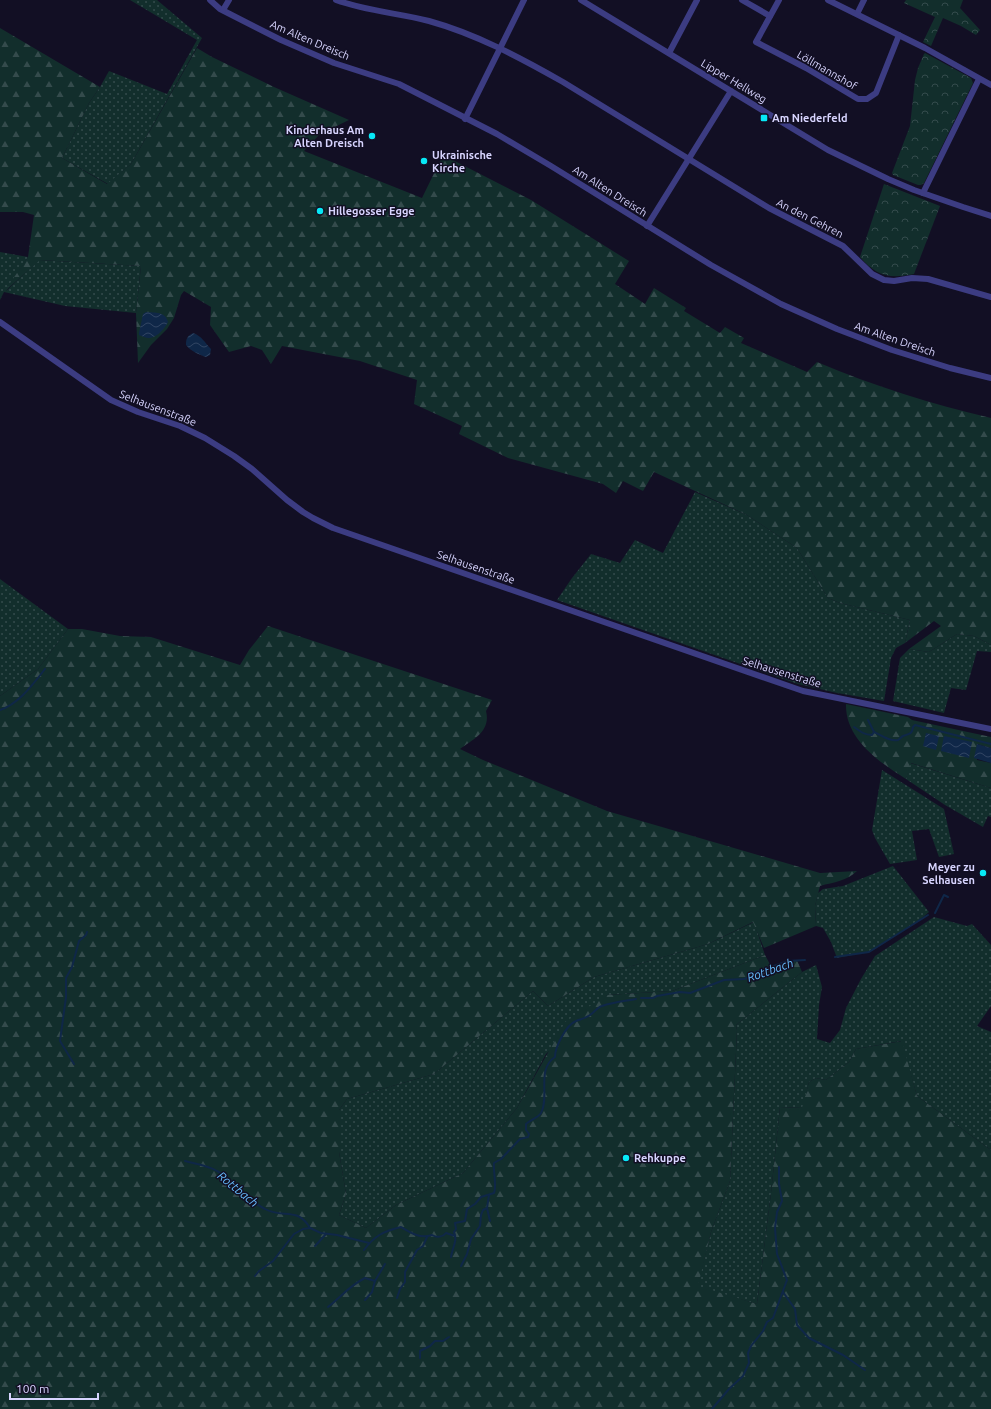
<svg xmlns="http://www.w3.org/2000/svg" width="991" height="1409" font-family="Ubuntu,sans-serif">
<defs>
<pattern id="grass-dots" width="8" height="8" patternUnits="userSpaceOnUse"><rect width="8" height="8" fill="#122e2c"/><path d="M2 2h.1M6 6h.1" fill="none" stroke="#344b4c" stroke-width="1.8" stroke-linecap="round"/></pattern>
<pattern id="forest-firs" width="22" height="20" patternUnits="userSpaceOnUse"><rect width="22" height="20" fill="#122e2c"/><path d="M5 1l3.5 6h-7zM16 11l3.5 6h-7z" fill="#344b4c"/></pattern>
<pattern id="park-crowns" width="20" height="18" patternUnits="userSpaceOnUse"><rect width="20" height="18" fill="#122e2c"/><path d="M2 6a3 3 0 1 1 6 0M12 15a3 3 0 1 1 6 0" fill="none" stroke="#344b4c"/></pattern>
<pattern id="water-waves" width="16" height="10" patternUnits="userSpaceOnUse"><rect width="16" height="10" fill="#0f2748"/><path d="M0 5q4-4 8 0t8 0" fill="none" stroke="#314563"/></pattern>
</defs>
<rect width="100%" height="100%" fill="#120f24"/>
<g fill="url(#grass-dots)">
<path d="M 130,0 L 157,0 L 202,38 L 131,164 L 108,184 L 62,158 L 89,103 L 100,87 L 109,71 L 167,94 L 197,40 Z"/>
<path d="M 0,252 L 28,257 L 6,291 L 39,260 L 141,266 L 136,313 L 65,306 L 4,292 L 0,300 Z"/>
<path d="M 695,492 L 747,515 L 797,548 L 828,598 L 840,603 L 910,620 L 905,643 L 896,648 L 891,658 L 884,701 L 837,693 L 798,684 L 557,600 L 572,578 L 591,554 L 620,563 L 635,540 L 663,553 Z"/>
<path d="M 0,579 L 68,629 L 38,669 L 0,696 Z"/>
<path d="M 957,634 L 974,636 L 991,645 L 991,652 L 977,651 L 966,690 L 951,688 L 944,713 L 893,701 L 900,658 L 909,649 L 929,652 Z"/>
<path d="M 910,763 L 991,788 L 991,817 L 988,816 L 983,827 L 945,805 L 906,779 Z"/>
<path d="M 882,770 L 944,809 L 954,854 L 939,857 L 929,829 L 912,831 L 917,860 L 890,864 L 875,838 L 872,830 Z"/>
<path d="M 893,866 L 929,912 L 922,918 L 872,951 L 837,958 L 831,942 L 823,928 L 816,926 L 815,906 L 818,893 L 823,889 L 843,886 Z"/>
<path d="M 934,917 L 967,926 L 972,924 L 991,945 L 991,1006 L 977,1026 L 991,1032 L 991,1150 L 917,1096 L 901,1041 L 856,1049 L 849,1062 L 826,1080 L 816,1078 L 809,1082 L 803,1108 L 780,1107 L 771,1193 L 757,1304 L 697,1287 L 711,1232 L 730,1181 L 737,1030 L 736,1025 L 802,972 L 816,965 L 822,987 L 819,1005 L 817,1039 L 830,1043 L 840,1030 L 846,1008 L 861,979 L 875,956 Z"/>
<path d="M 754,922 L 765,955 L 672,991 L 607,995 L 546,1054 L 517,1108 L 463,1173 L 396,1205 L 366,1228 L 339,1215 L 346,1194 L 339,1152 L 339,1110 L 347,1099 L 434,1074 L 533,991 L 548,1006 L 594,977 L 708,944 Z"/>
</g>
<g fill="url(#forest-firs)">
<path d="M 0,28 L 100,87 L 89,103 L 62,158 L 107,184 L 131,164 L 197,48 L 212,57 L 274,87 L 349,120 L 320,134 L 304,151 L 422,198 L 443,155 L 531,200 L 629,261 L 615,284 L 645,304 L 654,288 L 686,308 L 684,311 L 720,333 L 725,327 L 744,338 L 741,343 L 807,372 L 817,362 C 874,386 931,404 991,418 L 991,645 L 974,636 L 957,634 L 929,652 L 909,649 L 941,626 L 934,621 L 905,643 L 910,620 L 840,603 L 828,598 L 797,548 L 747,515 L 654,472 L 643,491 L 623,481 L 616,493 L 603,484 L 508,458 L 459,434 L 462,426 L 414,404 L 417,380 L 360,361 L 282,346 L 271,364 L 262,350 L 251,346 L 229,352 L 210,325 L 211,307 L 184,291 L 181,295 L 174,318 L 167,329 L 151,345 L 138,363 L 136,313 L 141,266 L 40,260 L 4,292 L 28,257 L 34,215 L 23,212 L 0,212 Z"/>
<path d="M 268,626 L 492,700 L 486,711 C 491,731 474,739 460,749 L 483,760 L 607,811 L 820,873 L 857,871 C 847,881 834,882 820,886 L 815,906 L 816,926 L 764,948 L 753,922 L 708,944 L 594,977 L 548,1006 L 533,991 L 434,1074 L 347,1099 L 339,1110 L 339,1152 L 346,1194 L 339,1215 L 366,1228 L 396,1205 L 463,1173 L 517,1108 L 565,1022 L 607,995 L 672,991 L 765,955 L 772,968 L 797,960 L 802,972 L 736,1025 L 737,1030 L 730,1181 L 711,1232 L 698,1286 L 757,1304 L 771,1193 L 780,1107 L 802,1108 L 809,1082 L 816,1078 L 826,1080 L 849,1062 L 856,1049 L 902,1041 L 917,1096 L 991,1150 L 991,1409 L 0,1409 L 0,696 L 38,669 L 68,629 L 82,629 L 120,636 L 151,637 L 240,665 L 249,650 Z"/>
<path d="M 846,704 L 908,717 L 912,720 L 991,737 L 991,748 L 977,744 L 977,760 L 991,763 L 991,788 L 911,763 L 906,779 C 879,762 845,739 846,704 Z"/>
</g>
<g fill="url(#park-crowns)">
<path d="M 906,0 L 963,0 L 960,8 L 980,30 L 976,35 L 961,26 L 943,18 L 931,46 L 923,42 L 935,17 L 904,3 Z"/>
<path d="M 925,53 L 971,78 L 973,83 L 924,183 L 921,185 L 918,185 L 893,175 L 892,173 L 910,126 L 915,80 L 918,68 L 924,54 Z"/>
<path d="M 884,184 L 940,206 L 914,274 C 889,279 876,276 860,257 Z"/>
</g>
<g fill="url(#water-waves)">
<path d="M 146,312 C 155,313 165,311 168,322 C 165,328 157,338 149,338 C 146,338 142,336 139,335 L 139,333 L 143,314 Z"/>
<path d="M 193,333 C 202,336 205,343 211,349 L 210,355 L 206,357 C 198,354 192,352 186,345 C 186,339 187,336 193,333 Z"/>
<path d="M 926,733 L 939,736 L 936,750 L 923,746 Z"/>
<path d="M 944,736 L 972,742 L 969,758 L 941,751 Z"/>
<path d="M 977,744 L 991,748 L 991,763 L 974,758 Z"/>
</g>
<g fill="none" stroke-linecap="round" stroke-linejoin="round">
<g stroke="#0f2748" stroke-width="2">
<path d="M 0,710 C 19,704 33,684 45,669"/>
<path d="M 868,720 L 874,732"/>
<path d="M 854,727 C 862,732 862,734 872,735 L 874,732 C 881,735 890,742 898,740 C 900,739 901,737 903,736 C 910,734 912,734 913,727 L 915,725 L 991,744"/>
<path d="M 935,913 L 944,895 L 948,897"/>
<path d="M 835,957 L 869,952 L 928,915"/>
<path d="M 641,998 L 653,998 L 657,996 L 680,992 L 690,993 L 724,980 L 744,979 L 753,976 L 756,972 L 788,961 L 805,960"/>
<path d="M 74,1064 L 60,1041 L 66,997 L 66,978 L 72,967 L 79,941 L 86,935 L 87,932"/>
<path d="M 185,1161 C 196,1164 207,1165 217,1171 C 235,1180 246,1200 265,1209 C 283,1219 297,1206 310,1228"/>
<path d="M 489,1195 L 487,1208 L 490,1221"/>
<path d="M 315,1246 L 326,1234"/>
<path d="M 364,1250 C 374,1236 384,1231 401,1227 C 411,1233 420,1239 432,1235 C 437,1238 443,1237 446,1233 L 455,1236"/>
<path d="M 451,1257 C 452,1248 458,1241 454,1232 L 456,1229 L 455,1223 L 465,1221 L 467,1209 L 475,1204 L 481,1197 L 494,1193 C 497,1186 493,1171 494,1163 L 501,1159 L 520,1139 L 528,1137 L 529,1134 L 526,1130 L 526,1124 C 530,1120 538,1118 541,1113 C 550,1097 536,1069 555,1057 C 555,1047 566,1025 576,1021 C 581,1019 584,1019 590,1015 C 594,1013 597,1007 602,1006 C 613,1002 625,1001 636,999"/>
<path d="M 461,1266 L 467,1254 L 471,1239 L 480,1226 L 481,1215 L 483,1210 L 487,1208"/>
<path d="M 255,1276 L 259,1271 L 273,1261 L 294,1234 L 303,1229 L 310,1228 L 321,1233 L 337,1235 L 369,1243"/>
<path d="M 783,1292 L 795,1309 L 797,1325 L 809,1338 L 843,1355 L 865,1370"/>
<path d="M 397,1298 L 400,1289 L 405,1282 L 405,1272 L 417,1250 L 423,1246 L 427,1237"/>
<path d="M 365,1300 L 372,1292 L 375,1281 L 385,1264"/>
<path d="M 328,1307 C 342,1296 349,1286 365,1278 L 375,1281"/>
<path d="M 420,1358 L 420,1351 L 430,1346 L 435,1341 L 443,1341 L 449,1337"/>
<path d="M 712,1409 L 729,1389 L 743,1376 L 749,1363 L 748,1353 L 751,1346 L 763,1331 L 767,1322 L 773,1318 L 787,1280 L 777,1254 L 775,1228 L 777,1212 L 782,1201 L 779,1184 L 779,1167"/>
</g>
<g stroke="#3c3c82" stroke-width="6">
<path d="M 210,0 L 220,9 L 281,40 L 334,63 L 399,84 L 497,134 L 551,166 L 711,265 L 781,304 L 837,329 L 892,350 L 950,368 L 991,378"/>
<path d="M 336,0 C 366,11 398,13 429,21 C 476,34 521,58 563,82 L 769,208 L 843,246 L 872,274 L 884,280 L 894,281 L 912,278 L 928,279 L 991,297"/>
<path d="M 581,0 L 828,150 L 888,179 L 914,190 L 963,207 L 991,216"/>
<path d="M 742,0 L 770,16"/>
<path d="M 779,0 L 756,42 L 806,68 L 858,99 L 867,99 L 876,93 L 899,35"/>
<path d="M 828,0 L 925,48 L 991,85"/>
<path d="M 223,10 L 229,0"/>
<path d="M 857,14 L 864,0"/>
<path d="M 669,53 L 697,0"/>
<path d="M 465,119 L 524,0"/>
<path d="M 923,193 L 979,79"/>
<path d="M 647,226 L 731,91"/>
<path d="M 0,322 L 111,400 L 138,412 L 180,426 L 205,438 L 234,456 L 252,469 L 287,500 L 303,512 L 313,518 L 333,528 L 803,691 L 991,729"/>
</g>
</g>
<g fill="#07e8f6" stroke="#120f24" stroke-width="1.5">
<rect x="760" y="114" width="8" height="8" rx="2"/>
<circle cx="372" cy="136" r="4"/>
<circle cx="424" cy="161" r="4"/>
<circle cx="320" cy="211" r="4"/>
<circle cx="983" cy="873" r="4"/>
<circle cx="626" cy="1158" r="4"/>
</g>
<g text-anchor="middle" dominant-baseline="central" stroke-width="3" stroke-linejoin="round" paint-order="stroke">
<g font-size="11" fill="#d7d4fe" stroke="#120f24">
<text transform="translate(310 40) rotate(23)">Am Alten Dreisch</text>
<text transform="translate(827 70) rotate(30)">Löllmannshof</text>
<text transform="translate(734 81) rotate(31)">Lipper Hellweg</text>
<text transform="translate(610 191) rotate(32)">Am Alten Dreisch</text>
<text transform="translate(810 218) rotate(27)">An den Gehren</text>
<text transform="translate(895 339) rotate(19)">Am Alten Dreisch</text>
<text transform="translate(158 408) rotate(21)">Selhausenstraße</text>
<text transform="translate(476 567) rotate(19)">Selhausenstraße</text>
<text transform="translate(782 672) rotate(17)">Selhausenstraße</text>
</g>
<g font-size="11" font-weight="bold" fill="#d7d4fe" stroke="#120f24" text-anchor="start">
<text x="772" y="118">Am Niederfeld</text>
<text x="364" y="130" text-anchor="end">Kinderhaus Am<tspan x="364" dy="13">Alten Dreisch</tspan></text>
<text x="432" y="155">Ukrainische<tspan x="432" dy="13">Kirche</tspan></text>
<text x="328" y="211">Hillegosser Egge</text>
<text x="975" y="867" text-anchor="end">Meyer zu<tspan x="975" dy="13">Selhausen</tspan></text>
<text x="634" y="1158">Rehkuppe</text>
</g>
<g font-size="12" font-style="italic" fill="#65bbfb" stroke="#120f24">
<text transform="translate(770 970) rotate(-19)">Rottbach</text>
<text transform="translate(238 1189) rotate(39)">Rottbach</text>
</g>
</g>
<path d="M10 1393v6h88v-6" fill="none" stroke="#d7d4fe" stroke-width="2"/>
<text x="16" y="1393" font-size="12" fill="#d7d4fe" stroke="#120f24" stroke-width="3" paint-order="stroke">100 m</text>
</svg>
